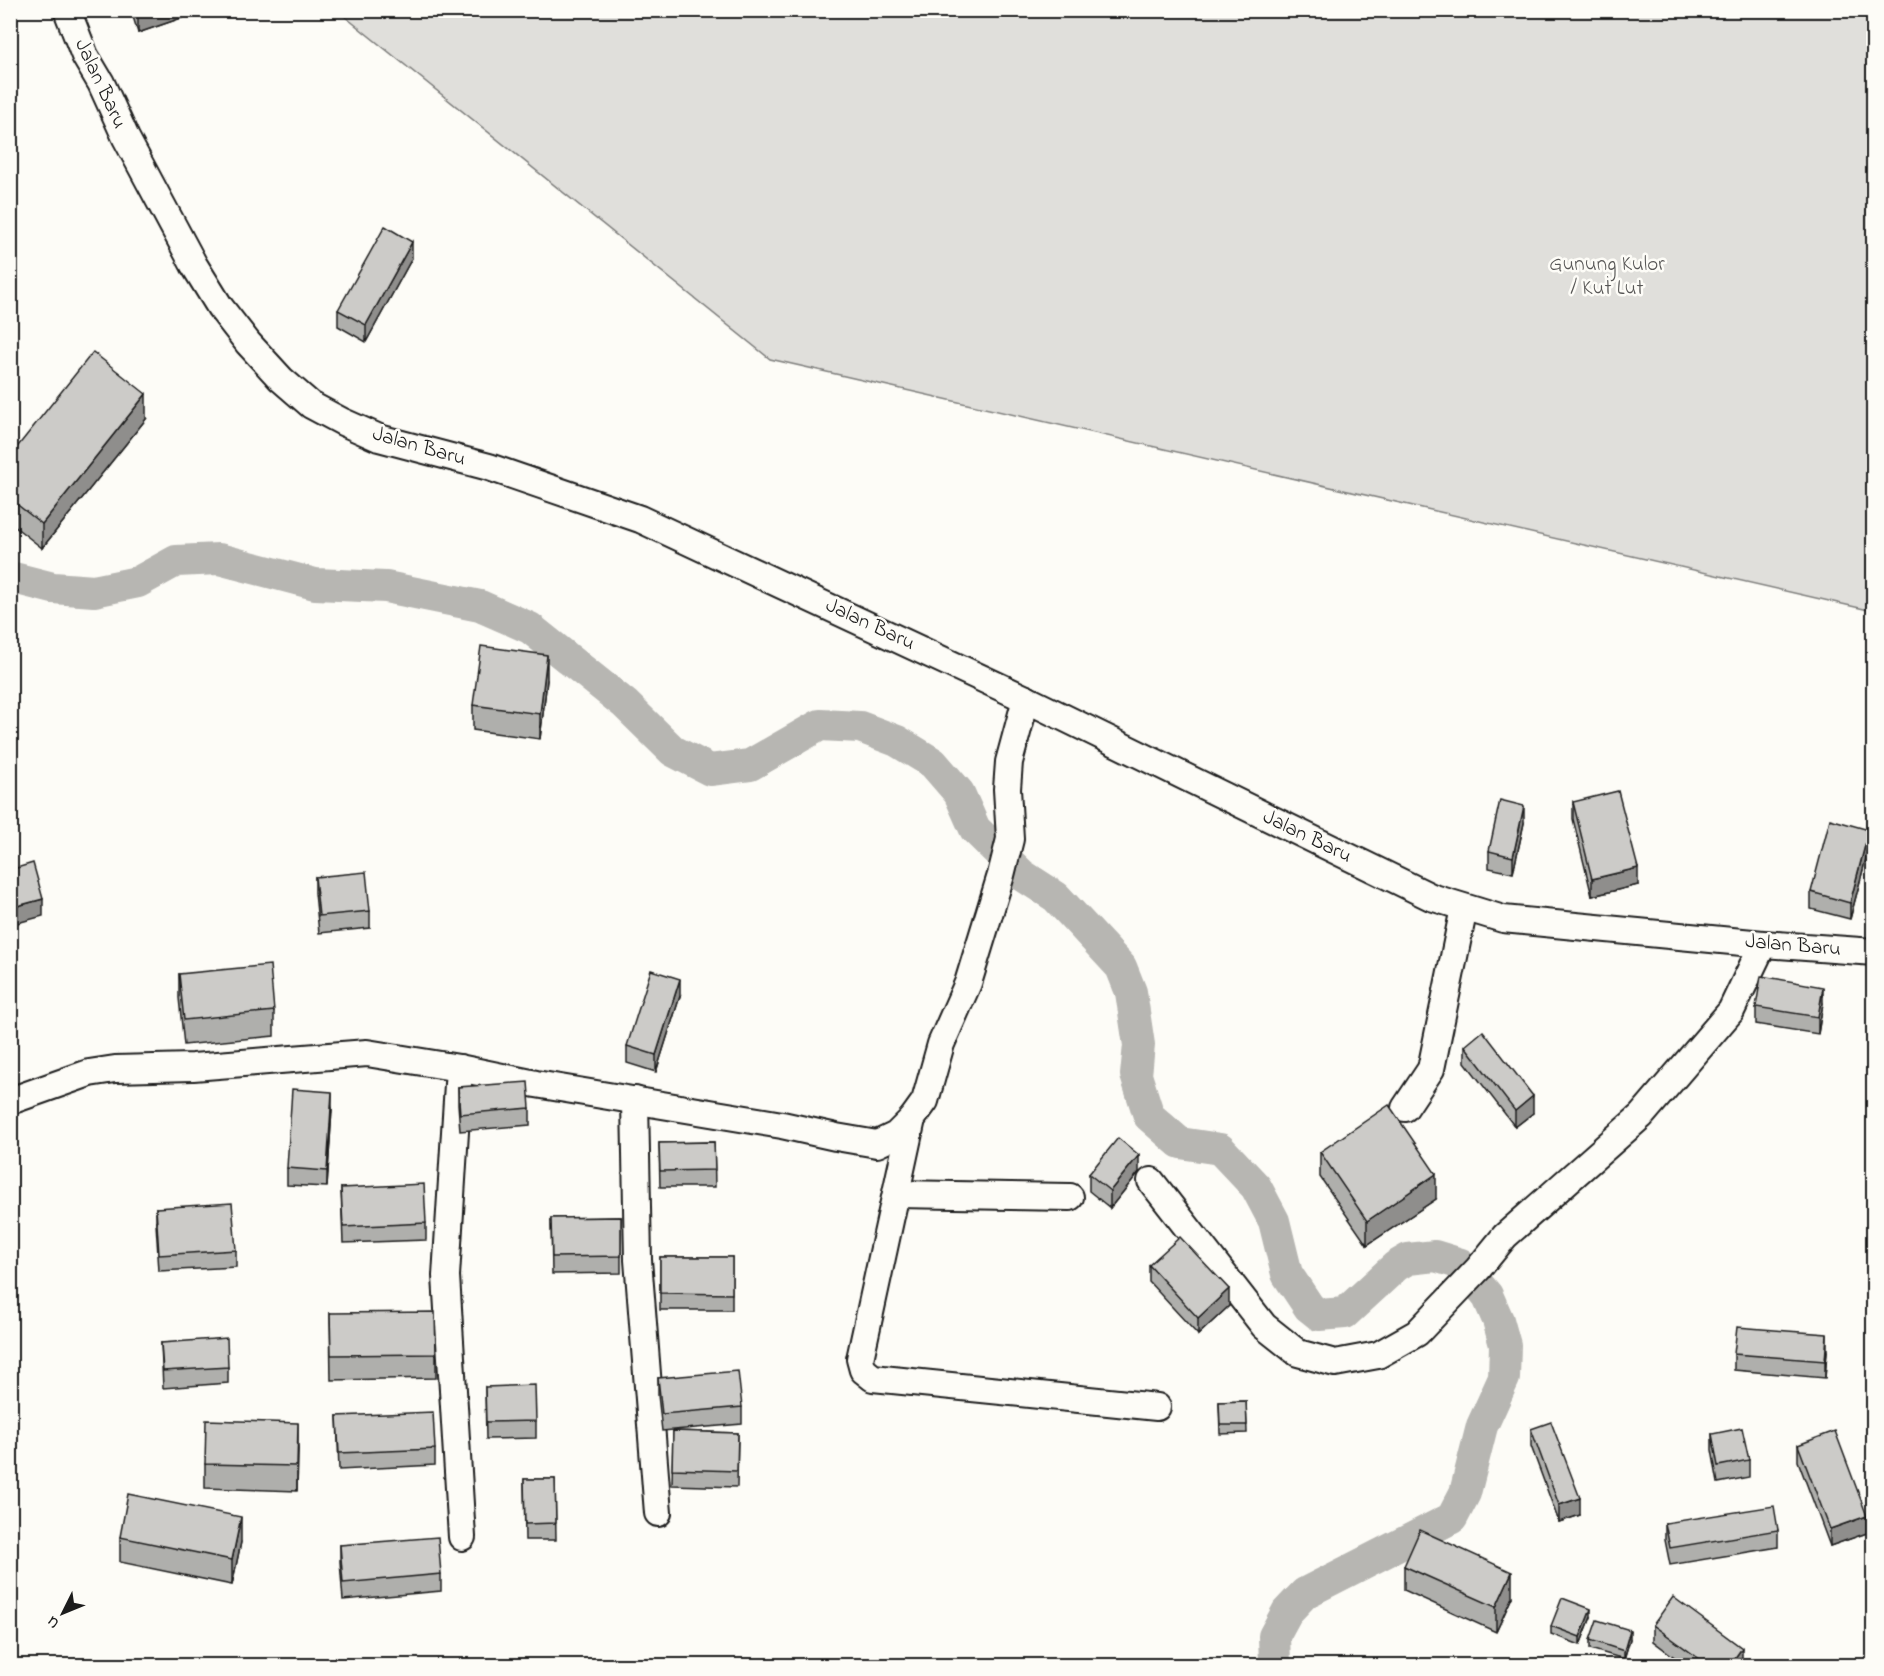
<svg xmlns="http://www.w3.org/2000/svg" width="1884" height="1676" font-family="'Indie Flower',sans-serif">
<rect width="100%" height="100%" fill="#fdfcf7"/>
<filter id="ink" filterUnits="userSpaceOnUse"><feTurbulence type="fractalNoise" baseFrequency=".0167" numOctaves="2"/><feDisplacementMap in="SourceGraphic" scale="12" xChannelSelector="R" yChannelSelector="G"/><feConvolveMatrix kernelMatrix="1 2 1 2 8 2 1 2 1" color-interpolation-filters="sRGB"/></filter>
<g filter="url(#ink)">
<path fill="#e0dfdb" stroke="#7e7e7c" stroke-width="1.5" d="M 338,11 L 1873,11 L 1873,611 L 770,359 Z"/>
<g fill="none" stroke-linecap="round" stroke-linejoin="round">
<path stroke="#b7b6b2" stroke-width="32" d="M 10,577 L 53,588 L 94,591 L 138,582 L 176,561 L 219,559 L 315,584 L 386,587 L 480,606 L 530,628 L 625,704 L 673,751 L 710,770 L 750,765 L 820,725 L 860,727 L 897,741 L 933,763 L 959,793 L 975,829 L 1022,875 L 1056,897 L 1121,967 L 1131,992 L 1139,1045 L 1136,1075 L 1149,1116 L 1180,1143 L 1220,1149 L 1256,1187 L 1274,1221 L 1287,1274 L 1309,1307 L 1319,1315 L 1345,1313 L 1396,1266 L 1408,1259 L 1435,1256 L 1461,1264 L 1487,1295 L 1498,1320 L 1505,1345 L 1504,1378 L 1482,1426 L 1465,1493 L 1452,1518 L 1305,1593 L 1287,1612 L 1274,1636 L 1275,1663 L 1277,1666"/>
<defs>
<g id="minor">
<path d="M 67,10 L 85,56 L 101,83 L 126,138 L 194,265 L 220,307 L 248,343 L 281,379 L 311,405 L 343,422 L 379,438 L 489,467 L 640,519 L 1026,699 L 1431,897 L 1503,919 L 1763,944 L 1874,952"/>
<path d="M 459,1068 L 446,1276 L 462,1537"/>
<path d="M 635,1100 L 638,1260 L 658,1513"/>
<path d="M 10,1101 L 89,1073 L 115,1069 L 193,1067 L 367,1053 L 459,1068 L 536,1084 L 782,1125 L 836,1137 L 877,1144 L 896,1135 L 912,1119 L 925,1101 L 941,1044 L 968,983 L 1001,875 L 1010,839 L 1007,789 L 1009,762 L 1026,699"/>
<path d="M 1405,1108 L 1431,1069 L 1464,908"/>
<path d="M 912,1119 L 860,1359 L 863,1370 L 873,1378 L 1157,1407"/>
<path d="M 1151,1181 L 1264,1326 L 1298,1353 L 1335,1363 L 1378,1355 L 1417,1333 L 1478,1269 L 1505,1236 L 1641,1116 L 1731,1011 L 1763,944"/>
<path d="M 897,1194 L 1070,1197"/>
</g>
</defs>
<use href="#minor" stroke="#1c1c1c" stroke-width="30"/>
<use href="#minor" stroke="#fdfcf7" stroke-width="26"/>
</g>
<g fill="#afafac" stroke="#1c1c1c" stroke-width="1.5">
<path d="M 131,10 L 196,10 L 196,13 L 138,33 Z"/>
<path d="M 412,258 L 366,342 L 338,326 L 338,310 Z"/>
<path d="M 146,419 L 42,548 L 10,523 L 10,456 Z"/>
<path d="M 547,680 L 540,739 L 473,730 L 473,705 Z"/>
<path d="M 1573,802 L 1638,885 L 1592,896 L 1573,819 Z"/>
<path d="M 1524,823 L 1513,873 L 1489,868 L 1489,851 Z"/>
<path d="M 1869,847 L 1850,919 L 1811,909 L 1811,892 Z"/>
<path d="M 315,877 L 370,911 L 370,928 L 319,933 L 315,893 Z"/>
<path d="M 179,974 L 274,1011 L 274,1036 L 184,1045 L 179,998 Z"/>
<path d="M 680,996 L 656,1072 L 627,1063 L 627,1046 Z"/>
<path d="M 1823,1003 L 1818,1034 L 1756,1024 L 1756,1007 Z"/>
<path d="M 1465,1046 L 1533,1113 L 1515,1127 L 1465,1062 Z"/>
<path d="M 458,1087 L 530,1108 L 530,1125 L 460,1131 L 458,1104 Z"/>
<path d="M 332,1109 L 327,1187 L 287,1185 L 287,1168 Z"/>
<path d="M 714,1142 L 715,1187 L 660,1187 L 659,1143 Z"/>
<path d="M 1320,1152 L 1436,1199 L 1367,1245 L 1320,1177 Z"/>
<path d="M 1139,1172 L 1110,1208 L 1089,1191 L 1089,1174 Z"/>
<path d="M 341,1188 L 426,1223 L 426,1240 L 343,1243 Z"/>
<path d="M 156,1208 L 236,1250 L 236,1267 L 159,1271 L 156,1224 Z"/>
<path d="M 621,1217 L 621,1273 L 552,1274 L 551,1218 Z"/>
<rect x="660" y="1257" width="72" height="53"/>
<path d="M 1149,1265 L 1229,1306 L 1198,1335 L 1149,1282 Z"/>
<path d="M 330,1313 L 436,1354 L 436,1378 L 331,1380 Z"/>
<path d="M 161,1343 L 228,1367 L 228,1383 L 163,1388 Z"/>
<path d="M 1827,1351 L 1825,1378 L 1734,1370 L 1734,1354 Z"/>
<path d="M 658,1378 L 742,1407 L 742,1424 L 662,1431 L 658,1395 Z"/>
<path d="M 485,1387 L 536,1421 L 536,1438 L 486,1439 Z"/>
<path d="M 1246,1401 L 1247,1433 L 1220,1434 L 1219,1402 Z"/>
<path d="M 337,1416 L 435,1449 L 435,1465 L 339,1470 Z"/>
<path d="M 1531,1429 L 1580,1515 L 1559,1522 L 1531,1446 Z"/>
<path d="M 673,1431 L 738,1433 L 737,1487 L 672,1485 Z"/>
<path d="M 1712,1434 L 1749,1460 L 1749,1477 L 1718,1483 L 1712,1450 Z"/>
<path d="M 1798,1445 L 1867,1533 L 1830,1546 L 1798,1461 Z"/>
<path d="M 298,1447 L 297,1491 L 205,1488 L 205,1464 Z"/>
<path d="M 524,1479 L 555,1479 L 556,1540 L 525,1540 Z"/>
<path d="M 1665,1523 L 1778,1530 L 1778,1547 L 1670,1565 L 1665,1540 Z"/>
<path d="M 120,1537 L 241,1542 L 232,1585 L 120,1562 Z"/>
<path d="M 340,1545 L 441,1574 L 441,1591 L 343,1600 L 340,1562 Z"/>
<path d="M 1404,1566 L 1512,1597 L 1496,1632 L 1404,1590 Z"/>
<path d="M 1591,1617 L 1580,1645 L 1551,1634 L 1551,1626 Z"/>
<path d="M 1653,1625 L 1742,1665 L 1685,1665 L 1653,1641 Z"/>
<path d="M 1630,1639 L 1624,1659 L 1590,1649 L 1590,1640 Z"/>
</g>
<g fill="#8f8e8c" stroke="#1c1c1c" stroke-width="1.5">
<path d="M 154,10 L 196,10 L 196,13 L 138,33 L 138,16 Z"/>
<path d="M 412,242 L 412,258 L 366,342 L 366,325 Z"/>
<path d="M 146,394 L 146,419 L 42,548 L 42,524 Z"/>
<path d="M 547,655 L 547,680 L 540,739 L 540,714 Z"/>
<path d="M 1524,806 L 1524,823 L 1513,873 L 1513,857 Z"/>
<path d="M 1869,830 L 1869,847 L 1850,919 L 1850,903 Z"/>
<path d="M 1638,868 L 1638,885 L 1592,896 L 1592,879 Z"/>
<path d="M 43,899 L 43,916 L 10,925 L 10,908 Z"/>
<path d="M 680,979 L 680,996 L 656,1072 L 656,1055 Z"/>
<path d="M 1823,987 L 1823,1003 L 1818,1034 L 1818,1017 Z"/>
<path d="M 332,1092 L 332,1109 L 327,1187 L 327,1171 Z"/>
<path d="M 1533,1096 L 1533,1113 L 1515,1127 L 1515,1111 Z"/>
<path d="M 1139,1155 L 1139,1172 L 1110,1208 L 1110,1191 Z"/>
<path d="M 1436,1174 L 1436,1199 L 1367,1245 L 1367,1221 Z"/>
<path d="M 1229,1289 L 1229,1306 L 1198,1335 L 1198,1318 Z"/>
<path d="M 1827,1334 L 1827,1351 L 1825,1378 L 1825,1361 Z"/>
<path d="M 298,1423 L 298,1447 L 297,1491 L 297,1466 Z"/>
<path d="M 1580,1498 L 1580,1515 L 1559,1522 L 1559,1505 Z"/>
<path d="M 1867,1516 L 1867,1533 L 1830,1546 L 1830,1529 Z"/>
<path d="M 241,1517 L 241,1542 L 232,1585 L 232,1560 Z"/>
<path d="M 1512,1572 L 1512,1597 L 1496,1632 L 1496,1607 Z"/>
<path d="M 1591,1609 L 1591,1617 L 1580,1645 L 1580,1637 Z"/>
<path d="M 1630,1630 L 1630,1639 L 1624,1659 L 1624,1651 Z"/>
<path d="M 1742,1648 L 1742,1665 L 1730,1665 Z"/>
</g>
<g fill="#cccbc8" stroke="#1c1c1c" stroke-width="1.5">
<path d="M 136,10 L 154,10 L 138,16 Z"/>
<path d="M 385,226 L 412,242 L 366,325 L 338,310 Z"/>
<path d="M 93,352 L 146,394 L 42,524 L 10,499 L 10,456 Z"/>
<path d="M 481,646 L 547,655 L 540,714 L 473,705 Z"/>
<path d="M 1618,791 L 1638,868 L 1592,879 L 1573,802 Z"/>
<path d="M 1500,800 L 1524,806 L 1513,857 L 1489,851 Z"/>
<path d="M 1830,819 L 1869,830 L 1850,903 L 1811,892 Z"/>
<path d="M 33,863 L 43,899 L 10,908 L 10,870 Z"/>
<path d="M 366,872 L 370,911 L 319,916 L 315,877 Z"/>
<path d="M 270,965 L 274,1011 L 184,1020 L 179,974 Z"/>
<path d="M 651,970 L 680,979 L 656,1055 L 627,1046 Z"/>
<path d="M 1761,976 L 1823,987 L 1818,1017 L 1756,1007 Z"/>
<path d="M 1483,1031 L 1533,1096 L 1515,1111 L 1465,1046 Z"/>
<path d="M 528,1082 L 530,1108 L 460,1114 L 458,1087 Z"/>
<path d="M 292,1089 L 332,1092 L 327,1171 L 287,1168 Z"/>
<path d="M 1389,1105 L 1436,1174 L 1367,1221 L 1320,1152 Z"/>
<path d="M 1118,1138 L 1139,1155 L 1110,1191 L 1089,1174 Z"/>
<path d="M 714,1142 L 715,1170 L 660,1171 L 659,1143 Z"/>
<path d="M 424,1184 L 426,1223 L 343,1227 L 341,1188 Z"/>
<path d="M 232,1203 L 236,1250 L 159,1255 L 156,1208 Z"/>
<path d="M 621,1217 L 621,1256 L 552,1257 L 551,1218 Z"/>
<path d="M 1180,1237 L 1229,1289 L 1198,1318 L 1149,1265 Z"/>
<path d="M 660,1257 L 732,1257 L 732,1294 L 660,1293 Z"/>
<path d="M 435,1312 L 436,1354 L 331,1355 L 330,1313 Z"/>
<path d="M 1737,1327 L 1827,1334 L 1825,1361 L 1734,1354 Z"/>
<path d="M 227,1338 L 228,1367 L 163,1371 L 161,1343 Z"/>
<path d="M 738,1371 L 742,1407 L 662,1414 L 658,1378 Z"/>
<path d="M 535,1385 L 536,1421 L 486,1422 L 485,1387 Z"/>
<path d="M 1246,1401 L 1247,1425 L 1220,1425 L 1219,1402 Z"/>
<path d="M 433,1412 L 435,1449 L 339,1453 L 337,1416 Z"/>
<path d="M 206,1420 L 298,1423 L 297,1466 L 205,1464 Z"/>
<path d="M 1551,1422 L 1580,1498 L 1559,1505 L 1531,1429 Z"/>
<path d="M 1742,1428 L 1749,1460 L 1718,1466 L 1712,1434 Z"/>
<path d="M 673,1431 L 738,1433 L 737,1471 L 672,1469 Z"/>
<path d="M 1835,1431 L 1867,1516 L 1830,1529 L 1798,1445 Z"/>
<path d="M 524,1479 L 555,1479 L 556,1523 L 525,1524 Z"/>
<path d="M 128,1494 L 241,1517 L 232,1560 L 120,1537 Z"/>
<path d="M 1774,1506 L 1778,1530 L 1670,1548 L 1665,1523 Z"/>
<path d="M 1420,1530 L 1512,1572 L 1496,1607 L 1404,1566 Z"/>
<path d="M 438,1537 L 441,1574 L 343,1583 L 340,1545 Z"/>
<path d="M 1673,1597 L 1742,1648 L 1730,1665 L 1708,1665 L 1653,1625 Z"/>
<path d="M 1562,1598 L 1591,1609 L 1580,1637 L 1551,1626 Z"/>
<path d="M 1597,1620 L 1630,1630 L 1624,1651 L 1590,1640 Z"/>
</g>
</g>
<g text-anchor="middle" dominant-baseline="central" stroke-width="5" stroke-linejoin="round" paint-order="stroke">
<g font-size="21" fill="#1c1c1c" stroke="#fdfcf7">
<text transform="translate(100 84) rotate(65)">Jalan Baru</text>
<text transform="translate(419 447) rotate(16)">Jalan Baru</text>
<text transform="translate(870 625) rotate(25)">Jalan Baru</text>
<text transform="translate(1307 837) rotate(26)">Jalan Baru</text>
<text transform="translate(1793 946) rotate(5)">Jalan Baru</text>
</g>
<g font-size="21" fill="#575655" stroke="#fdfcf7">
<text x="1607" y="265">Gunung Kulor<tspan x="1607" dy="24">/ Kut Lut</tspan></text>
</g>
</g>
<rect width="1884" height="1676" fill="none" stroke="#fdfcf7" stroke-width="36"/>
<rect x="18" y="18" width="1848" height="1640" fill="none" stroke="#1c1c1c" stroke-width="2" filter="url(#ink)"/>
<g transform="translate(63 1613) rotate(227)" stroke="#fdfcf7" stroke-width="4.5" paint-order="stroke">
<path d="M0-4.5L10 22L0 15L-10 22Z" fill="#1c1c1c"/>
<text y="-9" font-size="16" font-weight="bold" text-anchor="middle" fill="#1c1c1c">U</text>
</g>
</svg>
